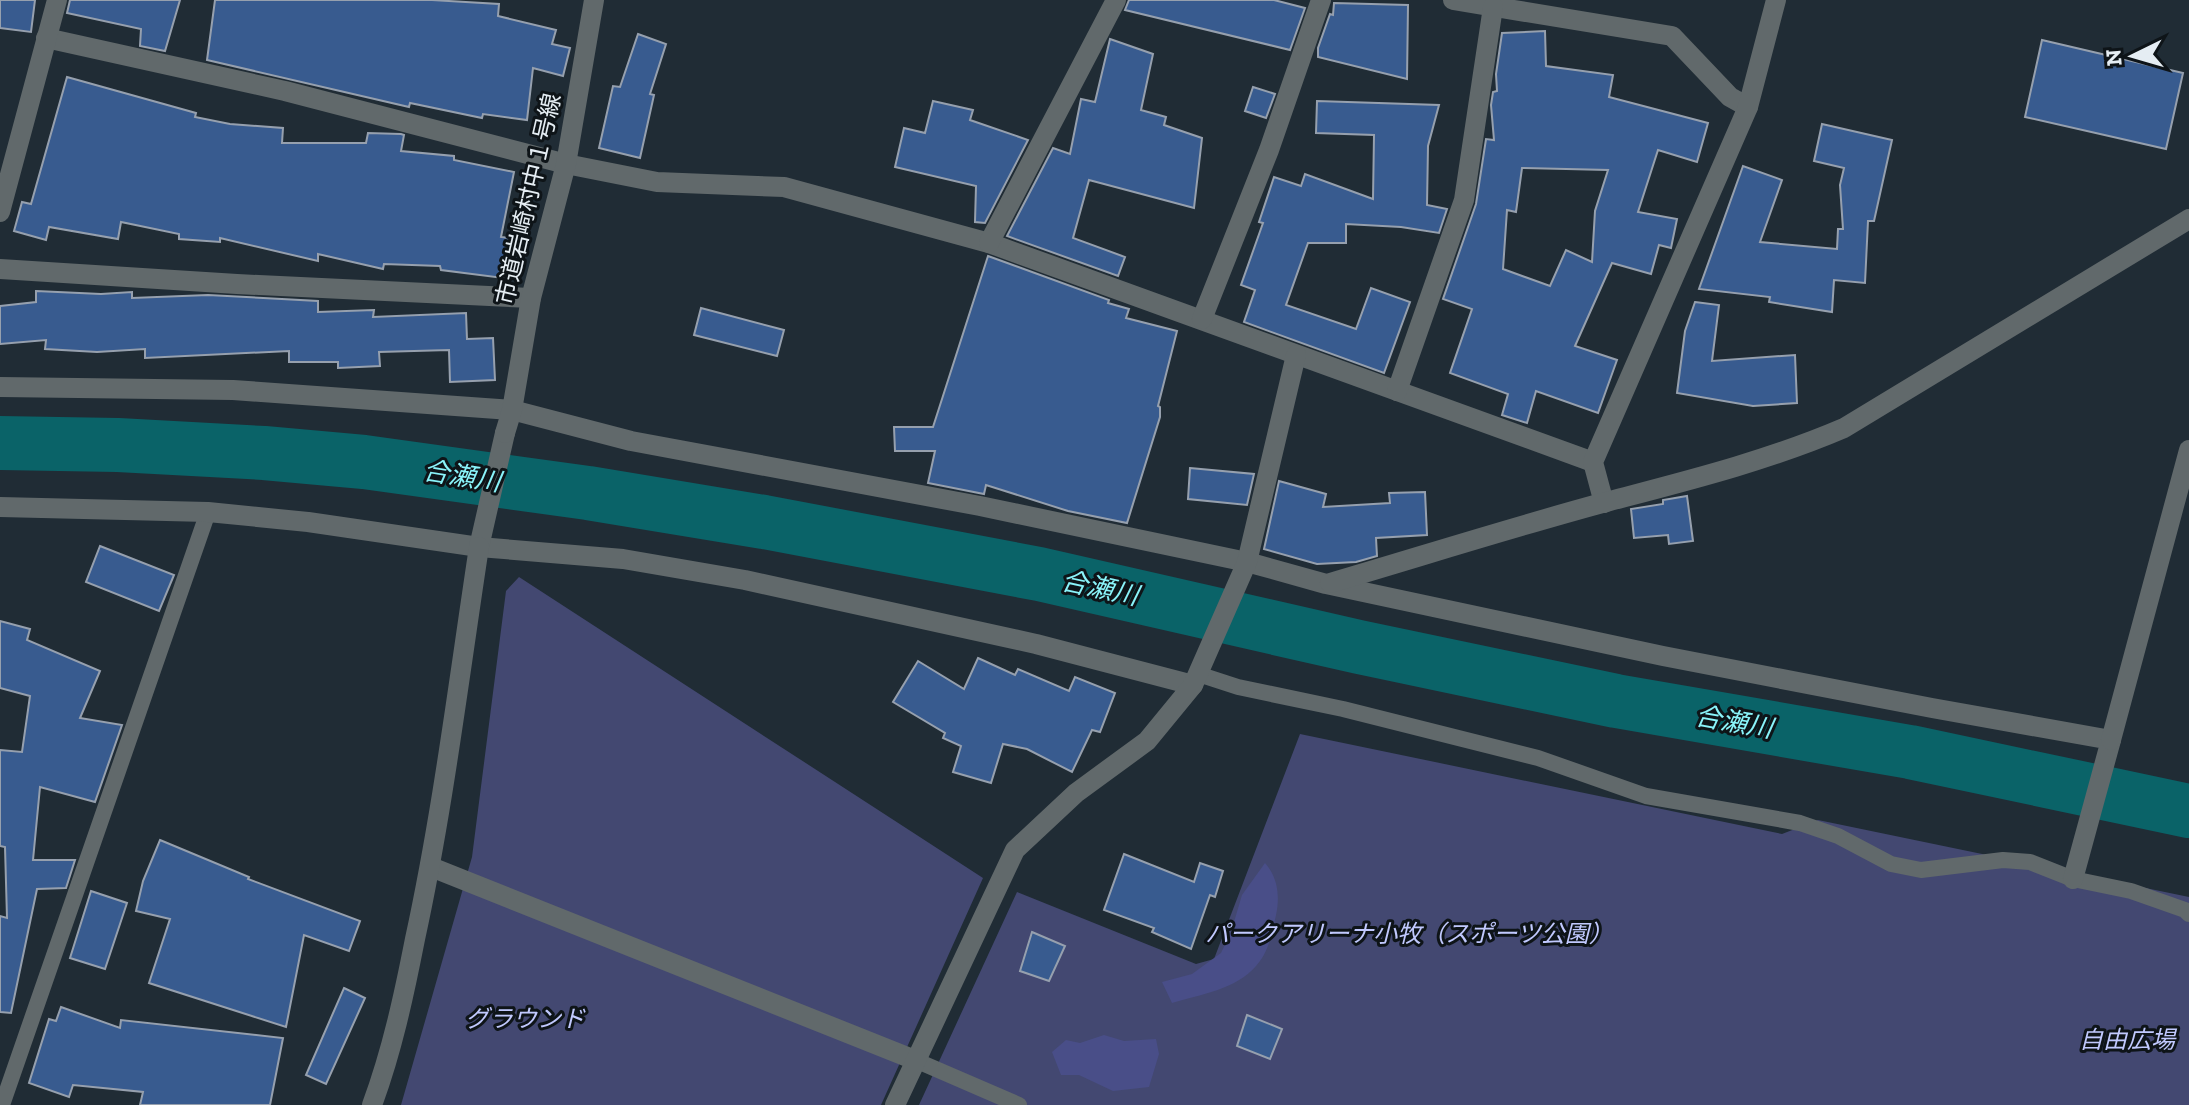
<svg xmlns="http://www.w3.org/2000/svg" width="2189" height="1105" font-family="'Zilla Slab','Noto Sans JP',serif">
<rect width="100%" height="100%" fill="#202c35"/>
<g fill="#434871">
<path d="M 519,577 L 983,878 L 881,1105 L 401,1105 L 472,857 L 506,591 Z"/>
<path d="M 1300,734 L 1782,834 L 1818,820 L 2189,897 L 2189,1105 L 919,1105 L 1017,892 L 1196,964 L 1214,959 Z"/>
</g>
<g fill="#494e88">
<path d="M 1265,863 C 1278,878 1280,896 1276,915 C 1272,933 1269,952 1256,966 C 1237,989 1199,995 1172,1003 L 1162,982 L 1192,974 L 1221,953 L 1231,932 L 1242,895 Z"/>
<path d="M 1104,1035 L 1124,1041 L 1156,1039 L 1159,1054 L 1149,1087 L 1113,1091 L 1079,1075 L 1061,1075 L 1052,1052 L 1066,1040 L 1080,1043 Z"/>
</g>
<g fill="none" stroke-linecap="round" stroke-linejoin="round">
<path stroke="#0a6368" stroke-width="54" d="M 0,443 L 118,445 L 264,453 L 364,462 L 588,493 L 764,522 L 1039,574 L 1359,647 L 1616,701 L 1910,752 L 2189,811"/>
</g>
<g fill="#385b8f" stroke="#96a0ae" stroke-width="2" fill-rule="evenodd">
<path d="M 0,0 L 35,0 L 31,32 L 0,28 Z"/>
<path d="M 70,0 L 180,0 L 165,51 L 140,46 L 141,29 L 67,13 Z"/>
<path d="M 215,0 L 432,0 L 499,4 L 498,16 L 556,30 L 552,44 L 570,48 L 563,76 L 533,68 L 527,120 L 483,114 L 482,118 L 410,103 L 409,107 L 207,60 Z"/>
<path d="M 1129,0 L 1274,0 L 1305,8 L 1290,50 L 1125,10 Z"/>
<path d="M 1334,3 L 1408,5 L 1407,79 L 1318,57 L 1318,48 L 1330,14 L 1333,15 Z"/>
<path d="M 1545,31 L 1546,66 L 1613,75 L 1609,97 L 1708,123 L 1697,162 L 1658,150 L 1638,212 L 1677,219 L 1671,248 L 1659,245 L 1651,274 L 1612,263 L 1575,346 L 1617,360 L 1598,413 L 1536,391 L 1527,423 L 1502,415 L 1508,394 L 1450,373 L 1472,309 L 1443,299 L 1476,204 L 1486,139 L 1494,140 L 1491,105 L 1493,92 L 1497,91 L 1496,74 L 1502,33 ZM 1522,168 L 1608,170 L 1595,211 L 1592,262 L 1566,250 L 1550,286 L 1503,269 L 1507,210 L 1516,212 Z"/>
<path d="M 638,34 L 666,44 L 650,94 L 654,95 L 640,158 L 599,148 L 613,86 L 620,87 Z"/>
<path d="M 1110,39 L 1153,54 L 1141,110 L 1166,117 L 1164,125 L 1202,138 L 1194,208 L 1089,180 L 1073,238 L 1125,257 L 1118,276 L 1007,236 L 1053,148 L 1070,154 L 1081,99 L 1095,102 Z"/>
<path d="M 2042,40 L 2183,73 L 2166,149 L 2025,117 Z"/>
<path d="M 67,77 L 196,113 L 195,117 L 230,124 L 283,128 L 282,143 L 366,143 L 368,133 L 401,134 L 404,135 L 401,151 L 454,156 L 454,160 L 514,172 L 501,237 L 509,238 L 503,278 L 441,270 L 440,266 L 384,264 L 383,269 L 318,254 L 318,261 L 220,238 L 220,242 L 179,239 L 179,234 L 121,222 L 118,239 L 49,227 L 46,240 L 14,231 L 22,202 L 31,204 Z"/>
<path d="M 1253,87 L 1275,94 L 1266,118 L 1245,111 Z"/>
<path d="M 933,101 L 973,110 L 970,120 L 1028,140 L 985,223 L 975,222 L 976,186 L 895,167 L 904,128 L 925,133 Z"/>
<path d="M 1317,101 L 1439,105 L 1428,146 L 1427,205 L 1447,209 L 1439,233 L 1401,227 L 1346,224 L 1346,243 L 1308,243 L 1286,305 L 1356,329 L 1371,288 L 1410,302 L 1384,373 L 1244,322 L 1255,290 L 1241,285 L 1263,223 L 1259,222 L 1274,177 L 1301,186 L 1305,174 L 1373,199 L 1374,135 L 1316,133 Z"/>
<path d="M 1822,124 L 1892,140 L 1874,221 L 1868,221 L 1865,283 L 1834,280 L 1832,312 L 1769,302 L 1770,297 L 1699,289 L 1743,166 L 1782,180 L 1760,242 L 1837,249 L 1838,229 L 1843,229 L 1840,185 L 1844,168 L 1814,161 Z"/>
<path d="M 988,256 L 1109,300 L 1108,303 L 1129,309 L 1126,318 L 1177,331 L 1158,406 L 1160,407 L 1160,417 L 1127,523 L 1068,511 L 986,485 L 984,494 L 928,483 L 935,451 L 895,451 L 894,427 L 933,427 Z"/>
<path d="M 36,291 L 101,294 L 132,292 L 132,298 L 208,295 L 318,301 L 318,312 L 374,310 L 373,317 L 466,313 L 467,339 L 493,338 L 495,380 L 450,382 L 449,350 L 379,352 L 380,366 L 338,368 L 338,362 L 289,362 L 289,351 L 145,358 L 145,349 L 97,352 L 45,349 L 46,340 L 0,344 L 0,306 L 36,302 Z"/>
<path d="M 1695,302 L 1719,305 L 1712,361 L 1795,355 L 1797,403 L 1753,406 L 1677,393 L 1685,331 Z"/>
<path d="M 701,308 L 784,330 L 777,356 L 694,335 Z"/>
<path d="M 1190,468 L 1254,474 L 1247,505 L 1188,499 Z"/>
<path d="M 1279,481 L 1326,494 L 1323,507 L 1390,503 L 1389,493 L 1425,492 L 1427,535 L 1376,538 L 1377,556 L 1356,562 L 1317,564 L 1264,549 Z"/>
<path d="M 1687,496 L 1693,541 L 1669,544 L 1668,535 L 1634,538 L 1631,509 L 1663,504 L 1663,500 Z"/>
<path d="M 100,546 L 174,575 L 159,611 L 86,582 Z"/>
<path d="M 0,621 L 30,629 L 27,640 L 100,671 L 80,718 L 122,725 L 95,802 L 40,787 L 33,860 L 75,860 L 66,888 L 37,889 L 11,1013 L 0,1012 L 0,916 L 7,918 L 5,847 L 0,846 L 0,750 L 22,752 L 30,696 L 0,688 Z"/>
<path d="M 978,658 L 1015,675 L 1018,669 L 1069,691 L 1075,677 L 1115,693 L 1100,732 L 1092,730 L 1072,772 L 1027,749 L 1003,744 L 991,783 L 953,772 L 961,746 L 943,738 L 945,733 L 893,702 L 918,661 L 964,689 Z"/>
<path d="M 160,840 L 249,877 L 248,879 L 360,921 L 349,951 L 304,935 L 286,1027 L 149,983 L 170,919 L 136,911 L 143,881 Z"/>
<path d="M 1124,854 L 1194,882 L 1200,863 L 1223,871 L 1215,897 L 1210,895 L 1191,949 L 1152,932 L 1154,928 L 1104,910 Z"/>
<path d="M 91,891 L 127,903 L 105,969 L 70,958 Z"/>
<path d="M 1032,932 L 1065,946 L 1049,981 L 1020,971 Z"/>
<path d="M 344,988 L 365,998 L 326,1084 L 306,1075 Z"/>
<path d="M 61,1007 L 120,1028 L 121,1020 L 283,1038 L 270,1105 L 140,1105 L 143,1092 L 73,1085 L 69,1097 L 29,1083 L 49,1019 L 56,1021 Z"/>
<path d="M 1247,1015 L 1282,1029 L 1270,1059 L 1237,1046 Z"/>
</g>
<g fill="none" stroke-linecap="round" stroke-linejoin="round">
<g stroke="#61696b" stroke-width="16">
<path d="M 1198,674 L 1238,687 L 1343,709 L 1538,758 L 1646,796 L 1800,823 L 1838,836 L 1891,864 L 1921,870 L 2003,860 L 2030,862 L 2073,879 L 2131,891 L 2185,910 L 2189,914"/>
<path d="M 915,1060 L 1019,1105"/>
<path d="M 2,1105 L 208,512"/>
</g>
<g stroke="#61696b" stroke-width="20">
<path d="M 1453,0 L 1672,36 L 1730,97 L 1748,107"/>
<path d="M 46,38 L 285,91 L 566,164 L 657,182 L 784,187 L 989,243 L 1593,462"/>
<path d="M 0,212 L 57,0"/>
<path d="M 989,243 L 1116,0"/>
<path d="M 0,269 L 237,284 L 531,298"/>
<path d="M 1202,319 L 1269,150 L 1321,0"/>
<path d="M 0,387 L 233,390 L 512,410 L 631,441 L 980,506 L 1247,562 L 1326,584 L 1663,656 L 1932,708 L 2111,740 L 2073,879"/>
<path d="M 1397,391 L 1464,200 L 1493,7"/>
<path d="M 1604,503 L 1593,462 L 1748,107 L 1776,0"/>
<path d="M 0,507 L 208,512 L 308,522 L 479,547 L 623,559 L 745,580 L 1036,644 L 1193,685"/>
<path d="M 479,547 L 505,433"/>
<path d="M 1330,583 C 1422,556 1513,527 1606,502 C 1686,481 1767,461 1844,428 L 2189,219"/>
<path d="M 2111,740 L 2189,450"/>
<path d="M 431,867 L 915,1060"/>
<path d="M 895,1105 L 1015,850 L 1076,793 L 1147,741 L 1193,685 L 1247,562 L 1296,355"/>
</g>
<g stroke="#61696b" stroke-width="20">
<path d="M 505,433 L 512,410 L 531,298 L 566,164 L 594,0"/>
<path d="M 372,1105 C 392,1051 404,995 415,939 C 443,810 459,678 479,547"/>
</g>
</g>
<g text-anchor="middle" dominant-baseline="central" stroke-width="6" stroke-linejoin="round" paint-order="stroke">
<g font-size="24" fill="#e5edf3" stroke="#0e1418">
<text transform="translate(528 199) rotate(-77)">市道岩崎村中１号線</text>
</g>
<g font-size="24" font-style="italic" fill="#c1c9fe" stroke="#0e1418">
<text x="1409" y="933">パークアリーナ小牧（スポーツ公園）</text>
<text x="525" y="1018">グラウンド</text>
<text x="2127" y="1039">自由広場</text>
</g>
<g font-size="26" font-style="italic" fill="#8af4fa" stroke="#0e1418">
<text transform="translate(462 476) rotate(9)">合瀬川</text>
<text transform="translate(1100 588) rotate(12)">合瀬川</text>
<text transform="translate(1734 722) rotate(10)">合瀬川</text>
</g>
</g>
<g transform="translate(2133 56) rotate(265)" stroke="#0e1418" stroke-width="6" paint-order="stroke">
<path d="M0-6L14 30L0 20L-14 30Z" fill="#e5edf3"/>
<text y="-12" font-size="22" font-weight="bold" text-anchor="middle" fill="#e5edf3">N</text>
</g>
</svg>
